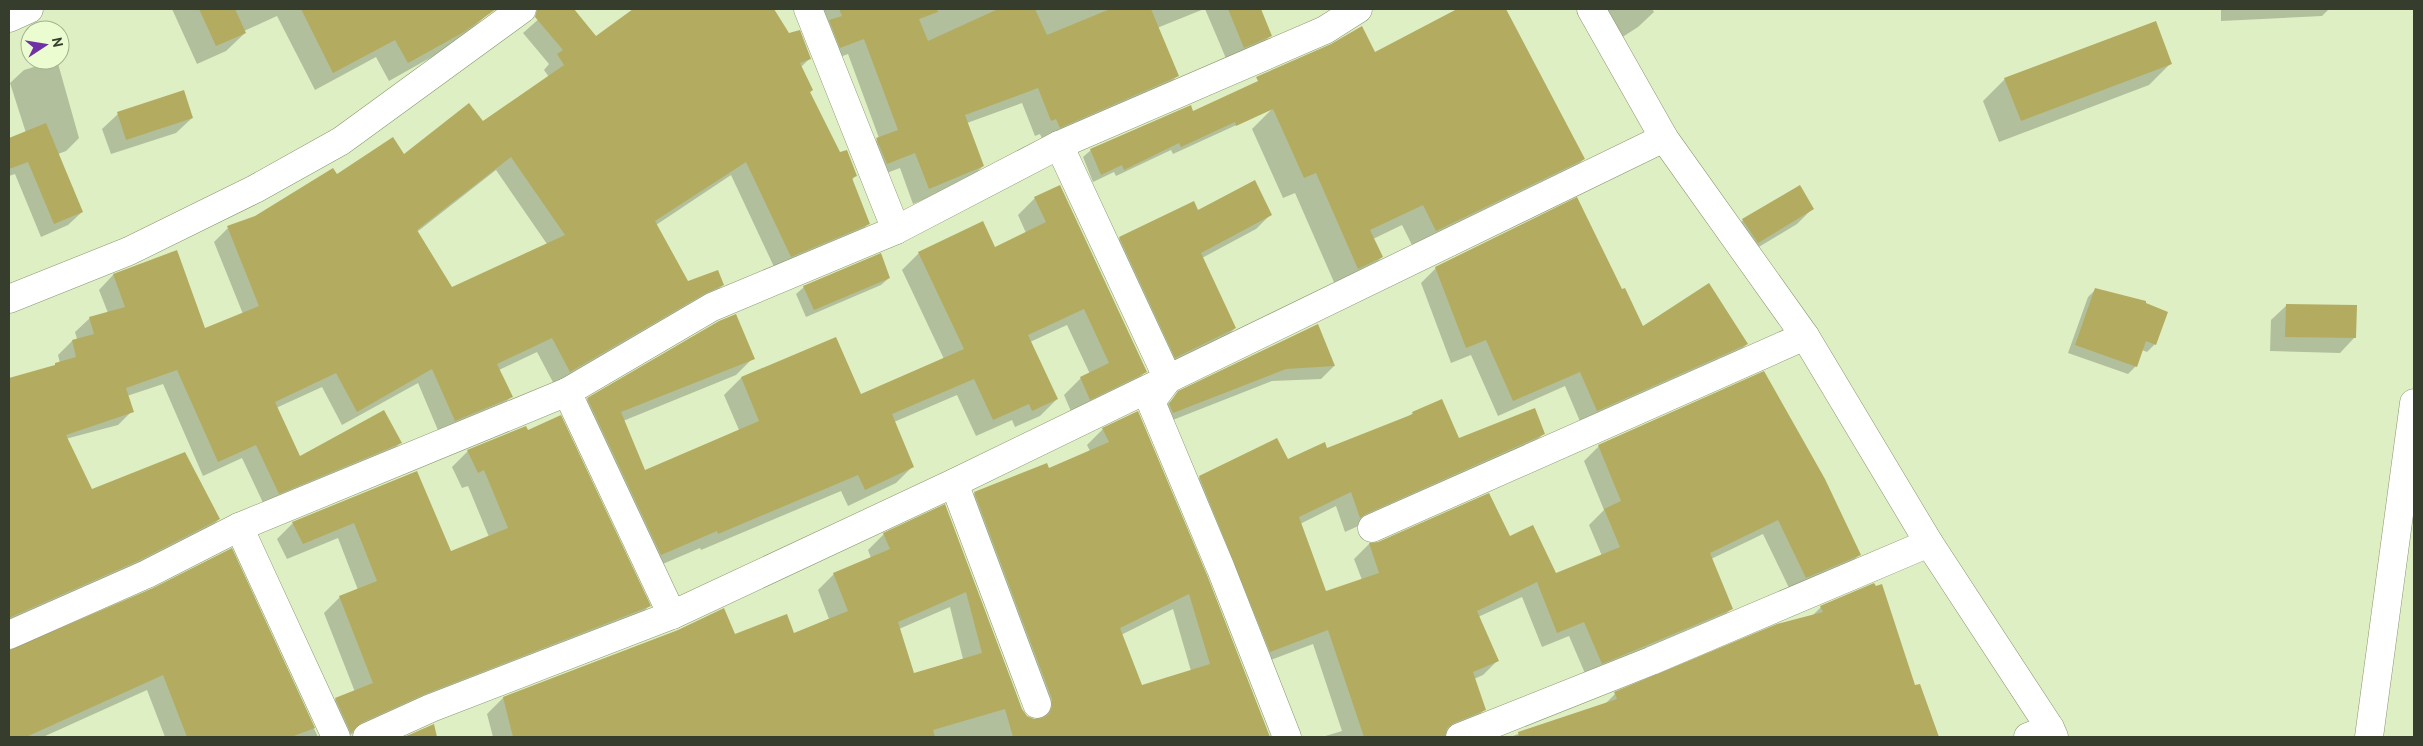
<svg xmlns="http://www.w3.org/2000/svg" width="2423" height="746" font-family="'PT Sans',sans-serif">
<rect width="100%" height="100%" fill="#dfefc4"/>
<g fill="#0003" fill-rule="evenodd">
<path d="M 172,9 L 328,9 L 335,23 L 360,9 L 485,9 L 487,14 L 469,32 L 444,50 L 389,81 L 376,57 L 315,90 L 277,16 L 244,31 L 245,33 L 226,51 L 197,64 Z"/>
<path d="M 550,9 L 572,9 L 596,37 L 635,9 L 773,9 L 789,35 L 810,58 L 801,67 L 812,90 L 809,93 L 839,154 L 856,175 L 852,180 L 868,224 L 854,238 L 776,271 L 731,175 L 656,225 L 688,283 L 723,285 L 708,299 L 555,386 L 537,352 L 499,370 L 511,397 L 497,411 L 440,435 L 418,383 L 342,425 L 322,387 L 276,408 L 299,458 L 400,443 L 386,457 L 265,507 L 242,458 L 203,476 L 163,384 L 127,396 L 132,411 L 118,425 L 9,454 L 9,379 L 51,368 L 60,363 L 58,355 L 72,341 L 77,339 L 75,332 L 90,318 L 108,313 L 99,290 L 113,275 L 177,252 L 204,330 L 243,314 L 214,242 L 228,228 L 255,217 L 336,176 L 404,156 L 482,122 L 549,77 L 544,70 L 549,64 L 523,33 ZM 496,170 L 547,244 L 452,288 L 417,232 Z"/>
<path d="M 818,9 L 1204,9 L 1157,28 L 1177,76 L 1161,92 L 1044,143 L 1040,134 L 1035,136 L 1022,103 L 967,123 L 983,166 L 967,182 L 913,204 L 900,168 L 871,179 L 861,155 L 879,138 L 848,54 L 824,63 Z"/>
<path d="M 1205,9 L 1259,9 L 1270,36 L 1255,52 L 1228,63 Z"/>
<path d="M 1460,9 L 1505,9 L 1584,159 L 1563,179 L 1415,251 L 1402,225 L 1373,239 L 1382,257 L 1361,278 L 1337,289 L 1295,193 L 1283,198 L 1252,129 L 1273,108 Z"/>
<path d="M 1573,9 L 1652,9 L 1654,12 L 1638,27 L 1607,47 L 1583,10 Z"/>
<path d="M 2221,9 L 2329,9 L 2322,16 L 2221,21 Z"/>
<path d="M 57,60 L 79,138 L 66,151 L 58,154 L 82,212 L 68,225 L 41,237 L 15,174 L 9,176 L 9,140 L 26,133 L 10,83 L 24,70 Z"/>
<path d="M 2170,64 L 2149,85 L 1999,142 L 1983,101 L 2005,79 Z"/>
<path d="M 1192,112 L 1243,122 L 1173,154 L 1171,150 L 1116,176 L 1114,172 L 1093,182 L 1083,157 L 1091,150 Z"/>
<path d="M 118,114 L 192,118 L 176,133 L 111,154 L 102,129 Z"/>
<path d="M 1035,198 L 1146,371 L 1129,388 L 1073,416 L 1064,395 L 1081,378 L 1090,374 L 1067,325 L 1030,342 L 1057,399 L 1040,416 L 1015,427 L 1012,420 L 976,436 L 957,395 L 894,422 L 913,466 L 896,483 L 848,506 L 841,491 L 701,550 L 700,548 L 644,572 L 571,416 L 588,399 L 753,358 L 736,375 L 623,421 L 645,471 L 739,430 L 724,395 L 741,378 L 836,338 L 860,395 L 944,359 L 902,270 L 919,253 L 994,249 L 1026,233 L 1018,215 Z"/>
<path d="M 1812,209 L 1797,224 L 1742,257 L 1728,236 L 1743,220 Z"/>
<path d="M 1197,212 L 1270,215 L 1256,229 L 1202,258 L 1235,328 L 1221,342 L 1161,371 L 1106,252 L 1120,238 Z"/>
<path d="M 1436,268 L 1621,291 L 1642,328 L 1747,344 L 1732,359 L 1582,426 L 1565,386 L 1498,416 L 1471,355 L 1451,363 L 1421,283 Z"/>
<path d="M 889,278 L 881,285 L 806,317 L 796,294 L 804,287 Z"/>
<path d="M 2095,290 L 2155,344 L 2147,352 L 2142,350 L 2136,366 L 2128,374 L 2068,353 L 2088,297 Z"/>
<path d="M 2287,305 L 2355,337 L 2340,353 L 2270,351 L 2271,320 Z"/>
<path d="M 1317,325 L 1334,366 L 1321,379 L 1272,381 L 1160,425 L 1166,406 L 1179,392 Z"/>
<path d="M 1764,373 L 1859,555 L 1844,570 L 1791,592 L 1763,534 L 1711,559 L 1731,609 L 1716,624 L 1587,678 L 1569,636 L 1542,647 L 1522,597 L 1478,617 L 1498,660 L 1483,675 L 1474,679 L 1485,709 L 1470,725 L 1444,737 L 1322,737 L 1342,731 L 1313,644 L 1255,666 L 1184,492 L 1200,477 L 1287,461 L 1326,450 L 1408,417 L 1413,413 L 1458,440 L 1543,434 L 1528,449 L 1345,532 L 1336,506 L 1300,524 L 1326,593 L 1362,580 L 1354,559 L 1369,544 L 1509,537 L 1556,575 L 1602,556 L 1589,525 L 1604,510 L 1584,461 L 1599,446 Z"/>
<path d="M 1103,429 L 1205,575 L 1269,737 L 493,737 L 487,714 L 503,698 L 734,636 L 793,634 L 829,619 L 818,590 L 834,574 L 871,558 L 868,550 L 884,534 L 945,506 L 1021,710 L 1027,717 L 1037,720 L 959,509 L 975,493 L 1048,469 L 1090,451 L 1087,445 ZM 950,607 L 963,659 L 913,674 L 899,629 ZM 1173,609 L 1191,671 L 1141,687 L 1121,635 Z"/>
<path d="M 468,451 L 649,606 L 633,622 L 408,709 L 350,735 L 350,737 L 329,737 L 320,715 L 336,699 L 355,692 L 324,613 L 340,597 L 358,590 L 338,538 L 287,559 L 277,539 L 293,523 L 416,472 L 450,552 L 489,537 L 468,486 L 462,488 L 452,467 Z"/>
<path d="M 80,468 L 91,490 L 219,519 L 204,534 L 9,626 L 9,503 Z"/>
<path d="M 231,550 L 318,737 L 165,737 L 147,690 L 43,737 L 9,737 L 9,662 Z"/>
<path d="M 1821,607 L 1915,687 L 1919,685 L 1938,737 L 1510,737 L 1604,705 L 1615,694 L 1812,616 Z"/>
</g>
<g fill="#b3ac60" fill-rule="evenodd">
<path d="M 199,9 L 235,9 L 246,33 L 216,46 Z"/>
<path d="M 301,9 L 496,9 L 464,32 L 408,63 L 395,40 L 333,73 Z"/>
<path d="M 537,9 L 574,9 L 596,36 L 633,9 L 774,9 L 789,33 L 800,30 L 811,59 L 800,63 L 813,90 L 810,92 L 840,152 L 847,150 L 857,176 L 852,178 L 870,224 L 791,257 L 746,162 L 655,221 L 688,281 L 718,270 L 724,285 L 704,294 L 570,372 L 552,338 L 497,364 L 513,397 L 455,421 L 432,369 L 357,412 L 336,373 L 275,402 L 300,456 L 384,410 L 402,443 L 279,494 L 256,445 L 218,462 L 177,370 L 126,388 L 134,412 L 66,435 L 92,489 L 185,452 L 220,519 L 140,560 L 9,618 L 9,378 L 55,365 L 55,363 L 76,357 L 72,340 L 94,334 L 89,317 L 125,307 L 113,274 L 177,250 L 205,328 L 259,306 L 227,226 L 255,216 L 333,168 L 337,174 L 393,137 L 404,154 L 469,103 L 483,121 L 564,65 L 557,54 L 563,50 L 535,17 ZM 511,157 L 565,235 L 452,287 L 417,230 Z"/>
<path d="M 839,9 L 937,9 L 938,12 L 919,19 L 928,41 L 998,9 L 1035,9 L 1047,35 L 1110,9 L 1151,9 L 1179,76 L 1060,128 L 1056,119 L 1051,121 L 1038,88 L 965,115 L 984,166 L 929,189 L 915,153 L 887,164 L 876,138 L 898,130 L 864,39 L 840,48 L 829,20 L 842,16 Z"/>
<path d="M 1228,9 L 1261,9 L 1272,36 L 1244,48 Z"/>
<path d="M 1457,9 L 1506,9 L 1585,159 L 1436,231 L 1423,205 L 1370,230 L 1383,257 L 1358,269 L 1316,173 L 1304,178 L 1273,109 L 1236,126 L 1235,122 L 1181,147 L 1179,143 L 1124,170 L 1122,165 L 1101,175 L 1090,149 L 1191,105 L 1193,111 L 1258,81 L 1256,77 L 1331,44 L 1362,26 L 1375,52 Z"/>
<path d="M 2156,21 L 2172,64 L 2021,121 L 2004,78 Z"/>
<path d="M 184,90 L 193,118 L 126,140 L 117,112 Z"/>
<path d="M 46,123 L 83,212 L 54,224 L 28,162 L 9,169 L 9,138 Z"/>
<path d="M 1255,180 L 1272,215 L 1201,253 L 1236,328 L 1175,358 L 1119,237 L 1194,201 L 1198,210 Z"/>
<path d="M 1060,185 L 1147,372 L 1090,400 L 1080,377 L 1109,363 L 1084,309 L 1028,335 L 1058,399 L 1032,411 L 1029,404 L 993,420 L 974,379 L 892,414 L 914,467 L 865,490 L 858,475 L 718,534 L 717,531 L 661,555 L 587,398 L 719,321 L 736,314 L 755,359 L 621,412 L 645,470 L 759,421 L 741,377 L 836,337 L 861,394 L 964,349 L 918,252 L 983,221 L 995,247 L 1046,222 L 1034,197 Z"/>
<path d="M 1800,185 L 1814,209 L 1758,243 L 1742,219 Z"/>
<path d="M 1577,197 L 1622,289 L 1625,288 L 1643,326 L 1709,283 L 1748,344 L 1597,411 L 1580,372 L 1513,401 L 1486,340 L 1466,348 L 1435,267 Z"/>
<path d="M 881,253 L 890,278 L 814,310 L 803,286 Z"/>
<path d="M 2095,288 L 2146,301 L 2146,303 L 2168,312 L 2156,345 L 2146,341 L 2137,367 L 2075,345 Z"/>
<path d="M 2286,304 L 2357,305 L 2356,338 L 2285,337 Z"/>
<path d="M 1318,324 L 1335,366 L 1286,369 L 1173,413 L 1169,404 L 1178,391 Z"/>
<path d="M 1764,371 L 1825,479 L 1861,555 L 1806,578 L 1778,520 L 1710,553 L 1733,609 L 1602,664 L 1584,622 L 1557,633 L 1537,582 L 1477,611 L 1499,661 L 1473,672 L 1486,710 L 1454,723 L 1447,728 L 1445,737 L 1364,737 L 1328,630 L 1270,652 L 1199,476 L 1277,438 L 1288,459 L 1325,442 L 1327,448 L 1413,414 L 1412,412 L 1442,399 L 1459,438 L 1535,408 L 1545,434 L 1366,514 L 1360,518 L 1351,492 L 1299,517 L 1326,591 L 1379,573 L 1369,543 L 1378,542 L 1489,493 L 1510,536 L 1533,525 L 1556,573 L 1620,547 L 1604,509 L 1621,501 L 1598,445 Z"/>
<path d="M 1138,411 L 1207,575 L 1270,737 L 1013,737 L 1005,709 L 933,730 L 935,737 L 513,737 L 503,697 L 678,630 L 724,608 L 735,634 L 787,614 L 794,633 L 848,611 L 833,573 L 890,549 L 883,533 L 945,504 L 1022,709 L 1027,716 L 1034,719 L 1043,718 L 1049,714 L 1052,707 L 1052,699 L 974,492 L 1047,463 L 1049,468 L 1109,442 L 1102,428 ZM 966,592 L 982,653 L 914,673 L 898,622 ZM 1189,594 L 1210,664 L 1142,685 L 1120,628 Z"/>
<path d="M 561,415 L 651,606 L 425,694 L 361,723 L 351,733 L 335,698 L 373,683 L 339,596 L 377,581 L 354,523 L 303,544 L 292,522 L 417,471 L 451,551 L 508,528 L 484,470 L 478,473 L 467,450 L 526,426 L 528,430 Z"/>
<path d="M 232,548 L 315,728 L 291,737 L 187,737 L 163,675 L 26,737 L 9,737 L 9,650 L 153,588 Z"/>
<path d="M 1874,583 L 1876,586 L 1882,584 L 1915,685 L 1920,684 L 1939,737 L 1519,737 L 1518,732 L 1617,699 L 1614,692 L 1777,624 L 1823,612 L 1820,606 Z"/>
<path d="M 434,724 L 437,737 L 404,737 Z"/>
</g>
<g fill="none" stroke-linecap="round" stroke-linejoin="round">
<defs>
<g id="minor">
<path d="M 808,9 L 896,230"/>
<path d="M 1591,9 L 1664,138 L 1805,336 L 1929,543 L 2050,728 L 2054,737"/>
<path d="M 9,18 L 29,9"/>
<path d="M 1059,145 L 1168,379 L 1151,402 L 1221,569 L 1287,737"/>
<path d="M 9,299 L 129,251 L 255,189 L 341,141 L 522,9"/>
<path d="M 567,392 L 672,615"/>
<path d="M 954,483 L 1037,704"/>
<path d="M 239,527 L 336,737"/>
<path d="M 1372,528 L 1805,336"/>
<path d="M 9,635 L 147,574 L 239,527 L 567,392 L 712,307 L 896,230 L 1059,145 L 1325,30 L 1358,9"/>
<path d="M 367,737 L 431,708 L 672,615 L 954,483 L 1664,138"/>
<path d="M 1460,737 L 1651,661 L 1929,543"/>
<path d="M 2028,737 L 2050,728"/>
<path d="M 2369,737 L 2414,403"/>
</g>
</defs>
<use href="#minor" stroke="#89976f" stroke-width="29"/>
<use href="#minor" stroke="#fff" stroke-width="28"/>
</g>
<rect width="2423" height="746" fill="none" stroke="#373d2d" stroke-width="20"/>
<g transform="translate(45 45) rotate(78)"><circle r="24" fill="#ecfcd1" stroke="#a4b08f"/>
<path d="M0-4L9 19L0 12L-9 19Z" fill="#6e31a6"/>
<text y="-8" font-size="14" font-weight="bold" text-anchor="middle" fill="#373d2d">N</text>
</g>
</svg>
